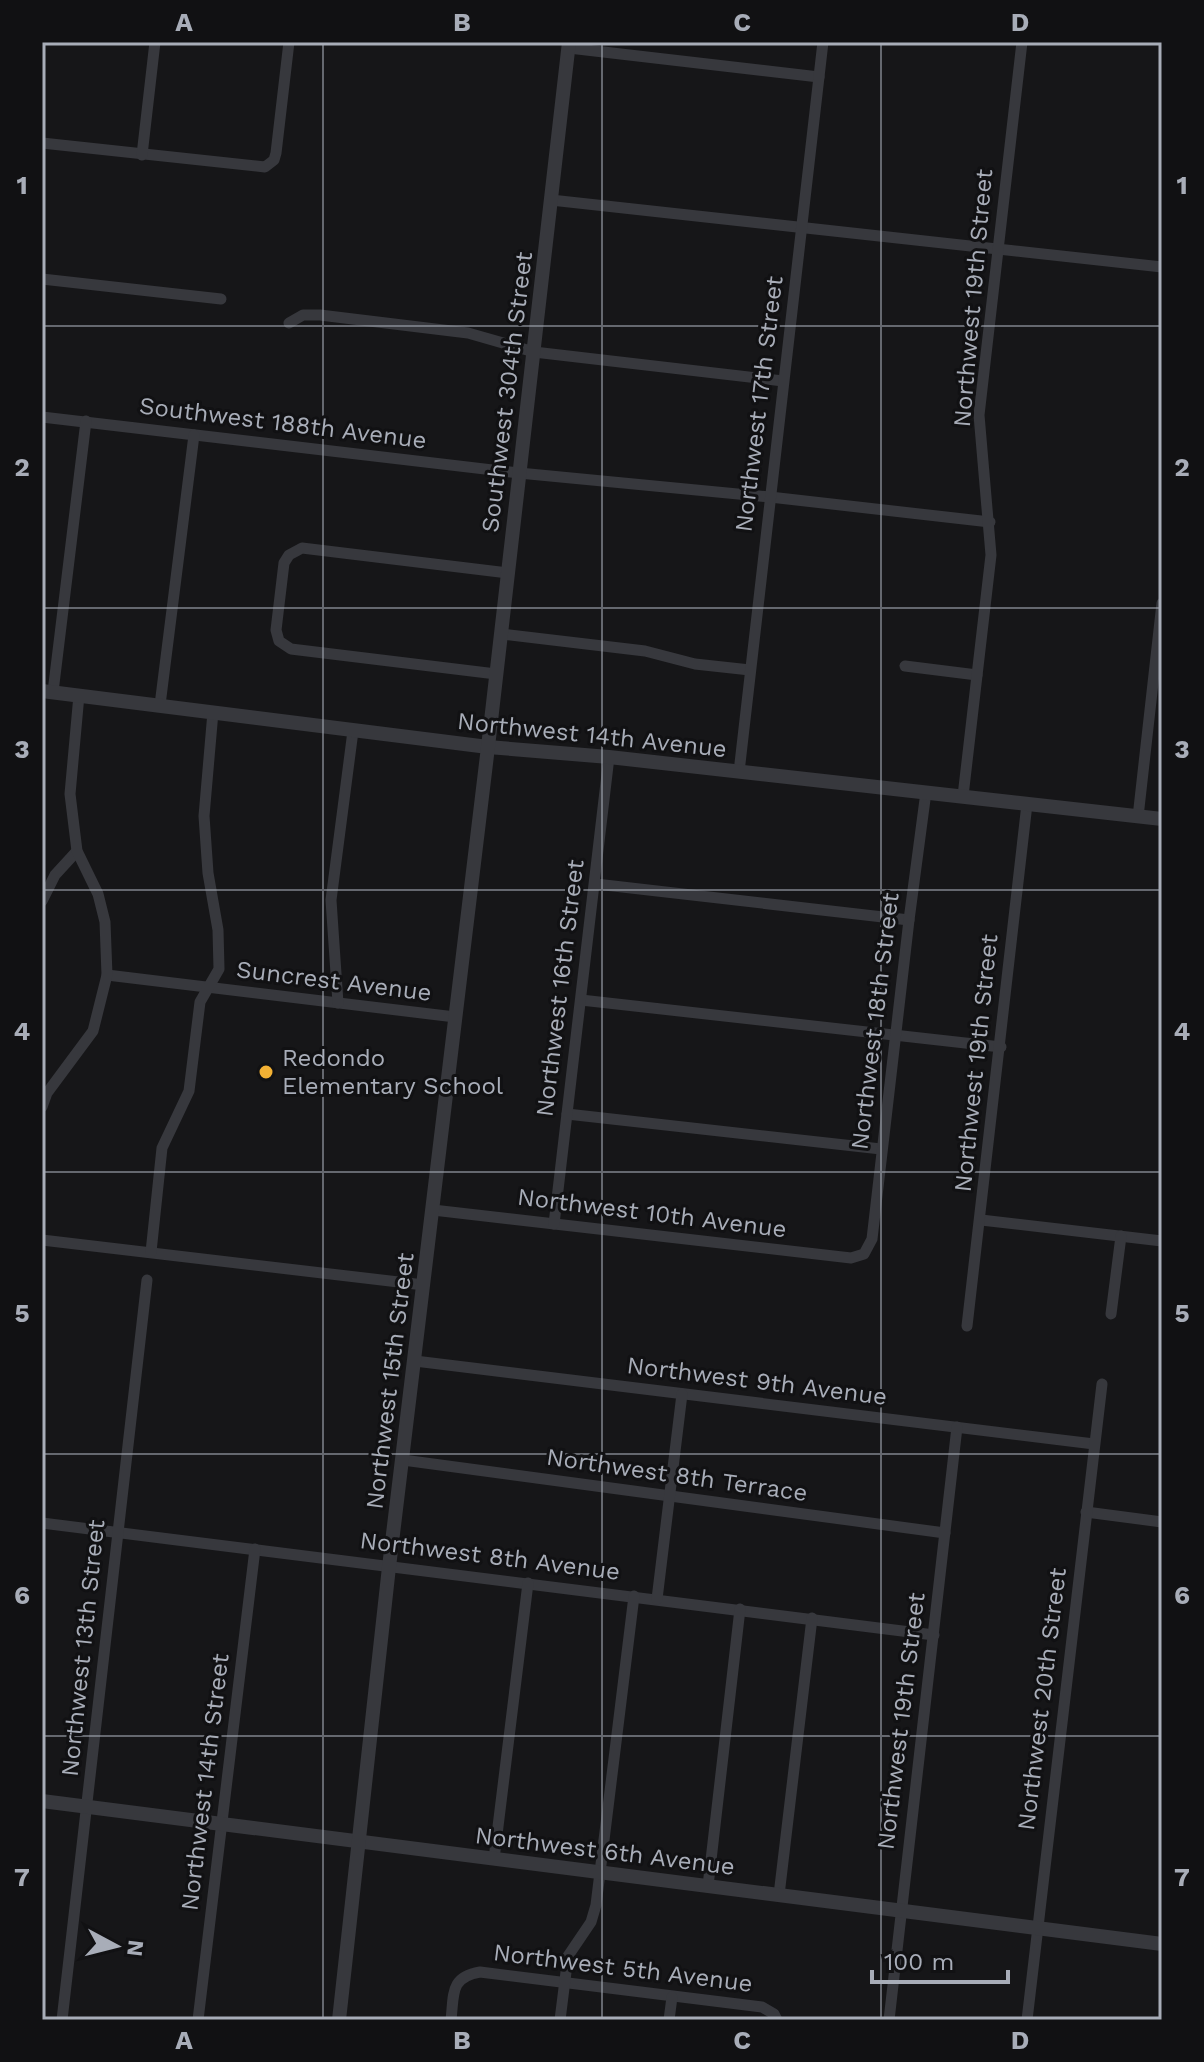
<svg xmlns="http://www.w3.org/2000/svg" width="1204" height="2062" font-family="'Work Sans',sans-serif">
<rect width="100%" height="100%" fill="#161618"/>
<g fill="none" stroke-linecap="round" stroke-linejoin="round">
<g stroke="#37383d" stroke-width="11">
<path d="M 569,48 L 819,77"/>
<path d="M 42,143 L 265,167 L 274,160 L 276,153 L 289,42"/>
<path d="M 142,155 L 155,42"/>
<path d="M 551,200 L 1162,267"/>
<path d="M 42,279 L 221,299"/>
<path d="M 289,323 L 303,315 L 320,315 L 468,333 L 534,352 L 783,381"/>
<path d="M 42,417 L 519,473 L 770,497 L 990,522"/>
<path d="M 501,634 L 645,651 L 695,664 L 750,670"/>
<path d="M 905,666 L 977,675"/>
<path d="M 496,674 L 291,649 L 279,641 L 276,630 L 284,563 L 289,555 L 302,548 L 508,573"/>
<path d="M 53,692 L 86,421"/>
<path d="M 160,705 L 194,435"/>
<path d="M 739,772 L 823,42"/>
<path d="M 963,796 L 991,555 L 979,415 L 1022,42"/>
<path d="M 1138,817 L 1162,603"/>
<path d="M 596,884 L 909,920"/>
<path d="M 42,901 L 55,875 L 77,851"/>
<path d="M 107,975 L 455,1017"/>
<path d="M 581,1000 L 1001,1047"/>
<path d="M 338,1003 L 331,900 L 353,731"/>
<path d="M 42,1107 L 47,1093 L 93,1031 L 107,975 L 105,922 L 98,894 L 77,851 L 70,794 L 79,695"/>
<path d="M 567,1114 L 881,1149"/>
<path d="M 433,1210 L 851,1258 L 864,1254 L 872,1239 L 909,920 L 926,792"/>
<path d="M 981,1220 L 1162,1241"/>
<path d="M 554,1224 L 609,757"/>
<path d="M 42,1240 L 424,1285"/>
<path d="M 151,1252 L 162,1148 L 189,1091 L 200,1002 L 219,969 L 218,930 L 208,873 L 204,816 L 213,712"/>
<path d="M 1111,1314 L 1121,1236"/>
<path d="M 967,1326 L 1027,804"/>
<path d="M 415,1361 L 1094,1444"/>
<path d="M 403,1460 L 945,1533"/>
<path d="M 1086,1512 L 1162,1522"/>
<path d="M 42,1523 L 934,1635"/>
<path d="M 657,1599 L 682,1394"/>
<path d="M 494,1859 L 528,1583"/>
<path d="M 708,1886 L 740,1609"/>
<path d="M 779,1895 L 812,1618"/>
<path d="M 62,2020 L 147,1280"/>
<path d="M 198,2020 L 255,1549"/>
<path d="M 451,2020 C 454,1994 450,1977 480,1972 L 762,2007 L 774,2014 L 777,2020"/>
<path d="M 560,2020 L 568,1956 L 591,1922 L 596,1905 L 634,1596"/>
<path d="M 669,2020 L 672,1997"/>
<path d="M 889,2020 L 957,1427"/>
<path d="M 1027,2020 L 1102,1384"/>
</g>
<g stroke="#37383d" stroke-width="14">
<path d="M 42,691 L 488,747 L 609,757 L 1162,819"/>
<path d="M 42,1801 L 1162,1944"/>
<path d="M 339,2020 L 389,1567 L 488,747 L 569,42"/>
</g>
</g>
<path fill="none" stroke="#a8adb8" stroke-width="2" stroke-opacity="0.55" d="M 323,42 L 323,2020M 602,42 L 602,2020M 881,42 L 881,2020M 42,326 L 1162,326M 42,608 L 1162,608M 42,890 L 1162,890M 42,1172 L 1162,1172M 42,1454 L 1162,1454M 42,1736 L 1162,1736"/>
<circle fill="#f2b134" stroke="#111113" stroke-width="3" cx="266" cy="1072" r="8"/>
<g text-anchor="middle" dominant-baseline="central" stroke-width="6" stroke-linejoin="round" paint-order="stroke">
<g font-size="24" fill="#a8adb8" stroke="#111113">
<text transform="translate(973 298) rotate(-85)">Northwest 19th Street</text>
<text transform="translate(507 392) rotate(-83)">Southwest 304th Street</text>
<text transform="translate(759 404) rotate(-83)">Northwest 17th Street</text>
<text transform="translate(283 423) rotate(7)">Southwest 188th Avenue</text>
<text transform="translate(592 735) rotate(6)">Northwest 14th Avenue</text>
<text transform="translate(334 981) rotate(7)">Suncrest Avenue</text>
<text transform="translate(560 988) rotate(-83)">Northwest 16th Street</text>
<text transform="translate(875 1021) rotate(-83)">Northwest 18th Street</text>
<text transform="translate(976 1063) rotate(-84)">Northwest 19th Street</text>
<text transform="translate(652 1213) rotate(7)">Northwest 10th Avenue</text>
<text transform="translate(390 1381) rotate(-83)">Northwest 15th Street</text>
<text transform="translate(757 1381) rotate(7)">Northwest 9th Avenue</text>
<text transform="translate(677 1475) rotate(8)">Northwest 8th Terrace</text>
<text transform="translate(490 1556) rotate(7)">Northwest 8th Avenue</text>
<text transform="translate(83 1648) rotate(-84)">Northwest 13th Street</text>
<text transform="translate(1042 1699) rotate(-83)">Northwest 20th Street</text>
<text transform="translate(901 1721) rotate(-83)">Northwest 19th Street</text>
<text transform="translate(205 1782) rotate(-83)">Northwest 14th Street</text>
<text transform="translate(605 1851) rotate(7)">Northwest 6th Avenue</text>
<text transform="translate(623 1968) rotate(7)">Northwest 5th Avenue</text>
</g>
<g font-size="24" fill="#a8adb8" stroke="#111113" text-anchor="start">
<text x="282" y="1058">Redondo<tspan x="282" dy="28">Elementary School</tspan></text>
</g>
</g>
<rect width="1204" height="2062" fill="none" stroke="#111113" stroke-width="88"/>
<g transform="translate(116 1946) rotate(97)" stroke="#111113" stroke-width="6" paint-order="stroke">
<path d="M0-6L14 30L0 20L-14 30Z" fill="#a8adb8"/>
<text y="-12" font-size="22" font-weight="bold" text-anchor="middle" fill="#a8adb8">N</text>
</g>
<path d="M872 1970v12h136v-12" fill="none" stroke="#a8adb8" stroke-width="4"/>
<text x="884" y="1970" font-size="24" fill="#a8adb8" stroke="#111113" stroke-width="6" paint-order="stroke">100 m</text>
<rect x="44" y="44" width="1116" height="1974" fill="none" stroke="#a8adb8" stroke-width="3"/>
<g font-size="26" text-anchor="middle" font-weight="bold" fill="#a8adb8">
<text x="184" y="31">A</text>
<text x="462" y="31">B</text>
<text x="742" y="31">C</text>
<text x="1020" y="31">D</text>
<text x="22" y="194">1</text>
<text x="1182" y="194">1</text>
<text x="22" y="476">2</text>
<text x="1182" y="476">2</text>
<text x="22" y="758">3</text>
<text x="1182" y="758">3</text>
<text x="22" y="1040">4</text>
<text x="1182" y="1040">4</text>
<text x="22" y="1322">5</text>
<text x="1182" y="1322">5</text>
<text x="22" y="1604">6</text>
<text x="1182" y="1604">6</text>
<text x="22" y="1886">7</text>
<text x="1182" y="1886">7</text>
<text x="184" y="2049">A</text>
<text x="462" y="2049">B</text>
<text x="742" y="2049">C</text>
<text x="1020" y="2049">D</text>
</g>
</svg>
